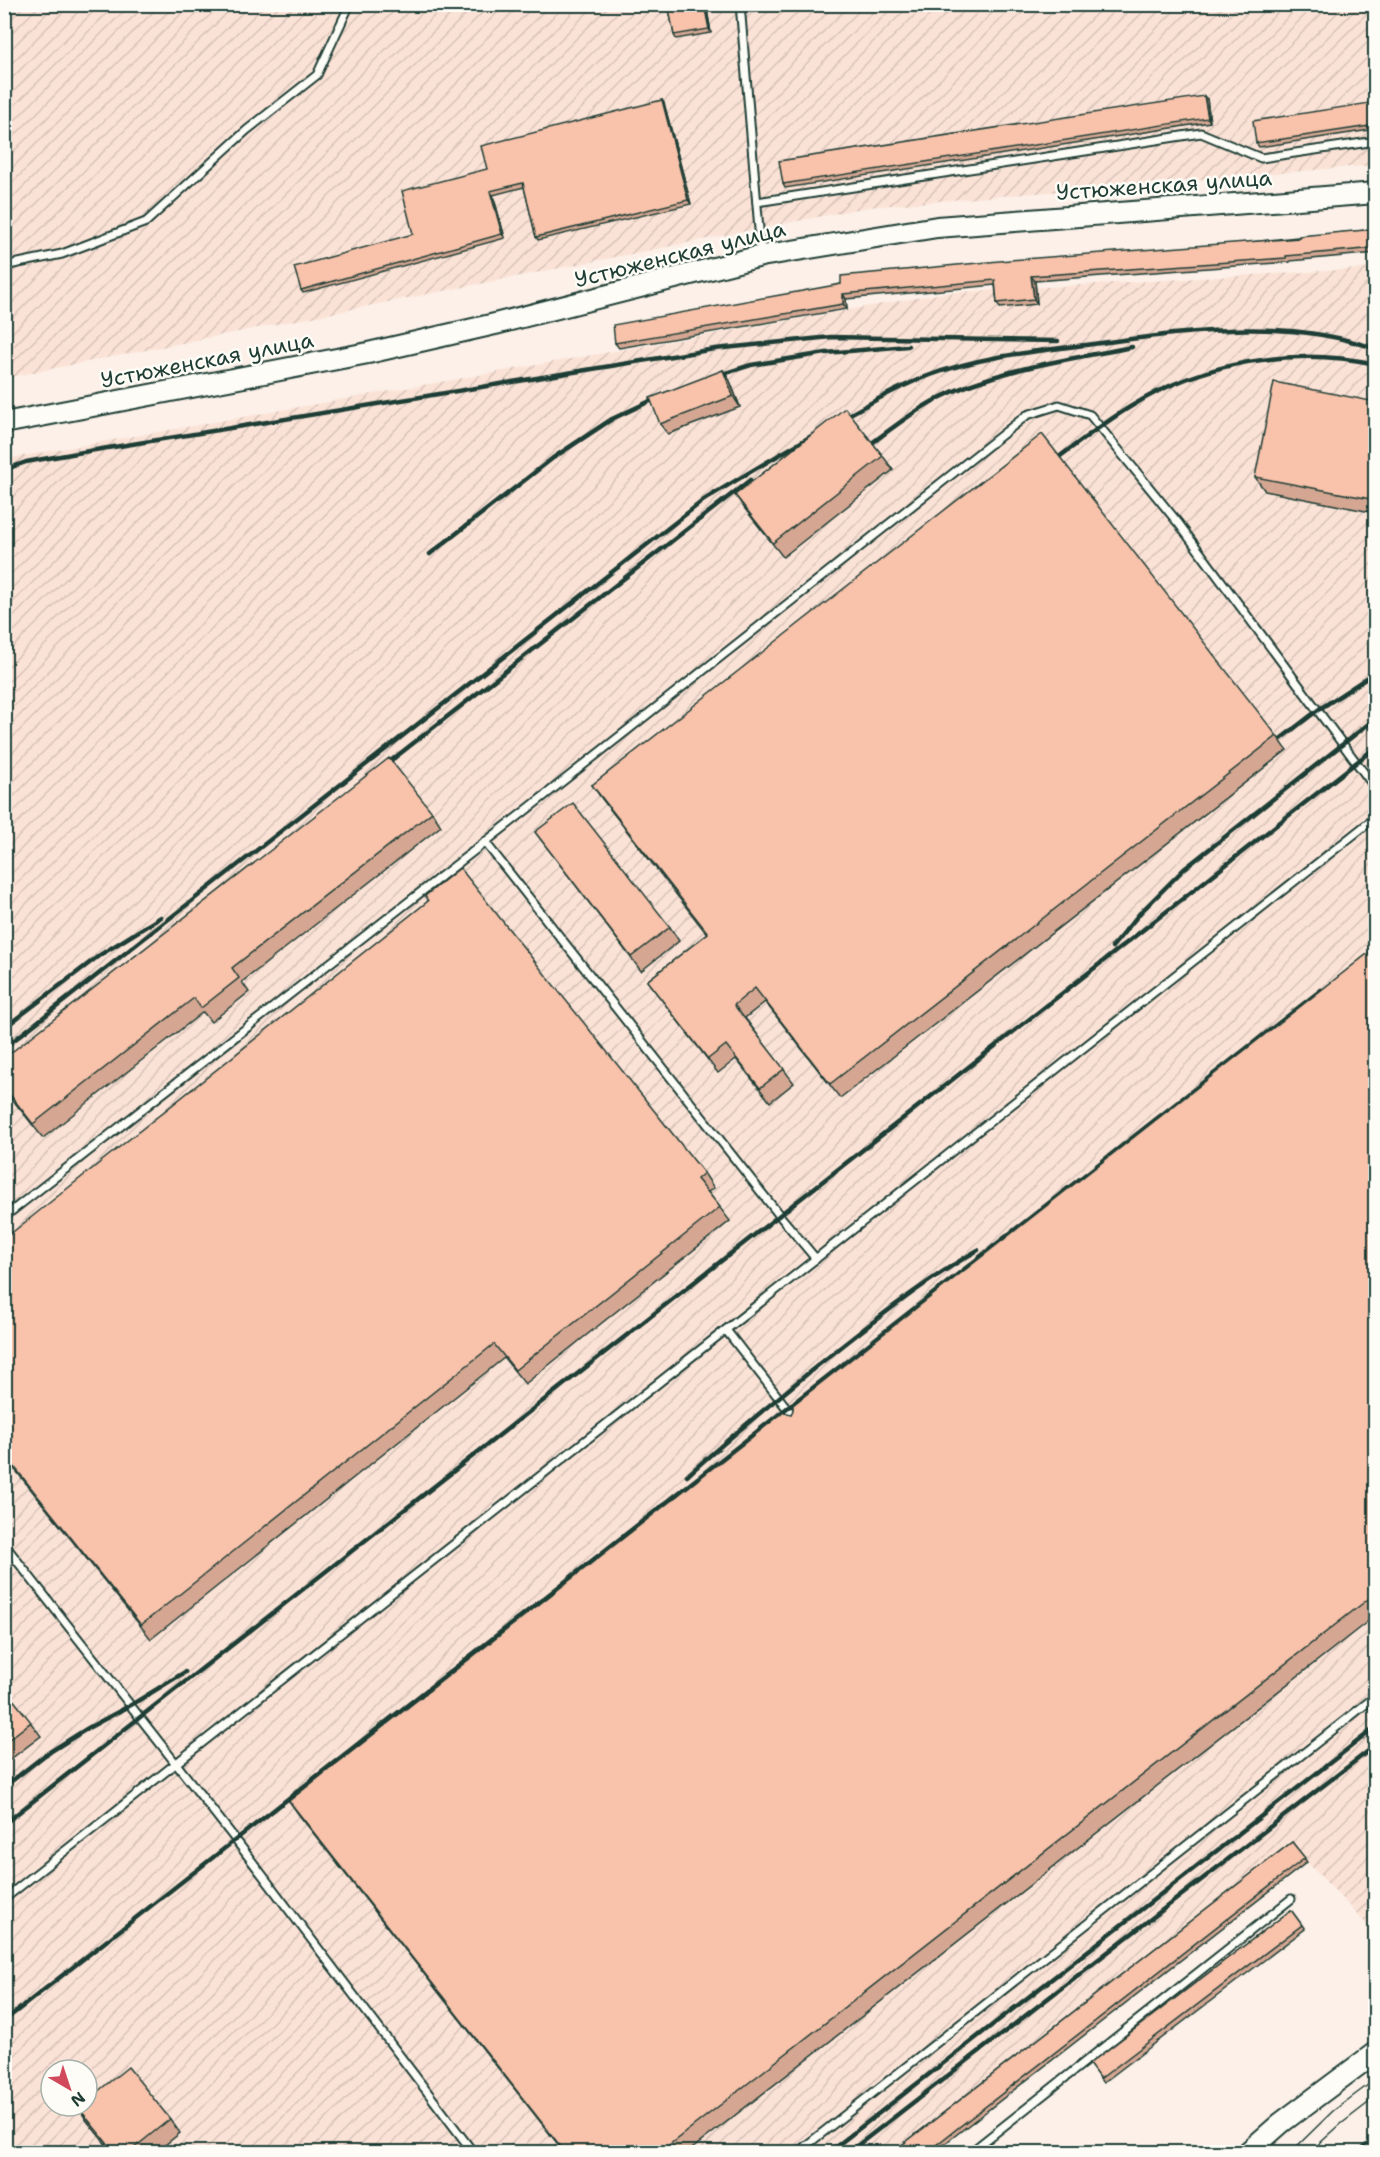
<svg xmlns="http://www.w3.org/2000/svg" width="1380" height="2157" font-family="'Shantell Sans',sans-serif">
<defs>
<pattern id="industrial-furrows" width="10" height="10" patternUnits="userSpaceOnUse" patternTransform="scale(1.5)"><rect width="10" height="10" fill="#fbe2d6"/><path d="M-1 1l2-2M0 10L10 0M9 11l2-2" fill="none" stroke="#d7c3b8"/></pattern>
</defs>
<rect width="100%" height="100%" fill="#fcf0e8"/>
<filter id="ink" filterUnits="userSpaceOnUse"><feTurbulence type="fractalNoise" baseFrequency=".0167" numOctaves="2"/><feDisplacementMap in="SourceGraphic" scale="12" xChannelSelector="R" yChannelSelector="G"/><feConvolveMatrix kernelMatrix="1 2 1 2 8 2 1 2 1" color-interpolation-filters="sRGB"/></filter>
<g filter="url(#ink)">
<g fill="url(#industrial-furrows)" fill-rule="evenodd">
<path d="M 5,5 L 1375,5 L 1375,165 L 868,207 L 5,378 Z"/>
<path d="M 1375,268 L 1375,1933 L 1307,1862 L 1295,1846 L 900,2152 L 5,2152 L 5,459 L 944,293 ZM 51,2070 L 87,2070 L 87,2106 L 51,2106 Z"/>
</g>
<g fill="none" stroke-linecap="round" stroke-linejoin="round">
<defs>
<g id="lane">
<path d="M 740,4 L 761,253"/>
<path d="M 757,202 L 1201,133 L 1261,158 L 1376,141"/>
<path d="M 4,266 L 62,254 L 146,222 L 247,130 L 317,75 L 350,4"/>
<path d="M 485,842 L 780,1216 L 816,1259"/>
<path d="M 4,1217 L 525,811 L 1027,415 L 1059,405 L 1090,415 L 1179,524 L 1376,789"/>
<path d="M 726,1330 L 796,1420"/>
<path d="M 4,1544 L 235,1839 L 473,2152"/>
<path d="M 4,1899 L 1376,817"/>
<path d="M 798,2152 L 1376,1696"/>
<path d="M 971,2152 L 1291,1899"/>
<path d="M 1363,2152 L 1376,2143"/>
</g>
<g id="secondary">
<path d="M 4,423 L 368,353 L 495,324 L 761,256 L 937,227 L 1376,193"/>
<path d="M 1248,2152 L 1281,2123 L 1376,2052"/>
</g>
</defs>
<use href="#lane" stroke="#1f3d34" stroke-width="11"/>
<use href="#secondary" stroke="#1f3d34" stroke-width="24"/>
<use href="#lane" stroke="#fdfcf7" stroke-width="7"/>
<use href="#secondary" stroke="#fdfcf7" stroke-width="20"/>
<g stroke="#1f3d34" stroke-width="1.5">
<path d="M 1291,2152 L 1333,2111 L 1376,2079"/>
<path d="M 1310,2152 L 1341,2124 L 1376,2097"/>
</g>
<g stroke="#1f3d34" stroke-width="4.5">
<path d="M 710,378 L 751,365 L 826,353 L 908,346"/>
<path d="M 872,443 C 892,428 914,411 937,399 C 996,369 1067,360 1132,347"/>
<path d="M 1059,457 C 1082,440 1105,422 1130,407 C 1202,362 1292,346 1376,364"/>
<path d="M 4,470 L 26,462 L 83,452 L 715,349 L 831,337 L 1058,341"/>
<path d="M 430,554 L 553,458 L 612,419 L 665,394"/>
<path d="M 1279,740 L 1318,710 L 1376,672"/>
<path d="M 379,770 L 750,480"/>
<path d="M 1112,947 L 1140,913 L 1184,869 L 1376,718"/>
<path d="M 4,1028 L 100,955 L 161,917"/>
<path d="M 4,1048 L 704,500 C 746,474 789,449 832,424 C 862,408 893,389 925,377 C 980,356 1036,351 1093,344 C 1187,332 1285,316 1376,349"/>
<path d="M 687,1476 C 727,1439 770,1405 812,1370 C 865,1328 919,1284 978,1250"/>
<path d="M 4,1787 L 45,1755 L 88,1728 L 131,1705 L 185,1672"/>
<path d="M 4,1824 L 1376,747"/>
<path d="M 4,2021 L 1321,990"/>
<path d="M 829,2152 L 1376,1727"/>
<path d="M 849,2152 L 1376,1745"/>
</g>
</g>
<g fill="#d5a793" stroke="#1f3d34" stroke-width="1.5">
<path d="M 668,4 L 706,4 L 711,33 L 676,39 L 674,35 Z"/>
<path d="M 1207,99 L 1210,122 L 785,188 L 783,184 Z"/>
<path d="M 662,100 L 664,103 L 691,204 L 538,240 L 536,237 L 524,187 L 493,195 L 505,238 L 303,293 L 301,290 L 413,234 L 487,169 Z"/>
<path d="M 1376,102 L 1376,129 L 1259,147 L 1256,143 Z"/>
<path d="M 1376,229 L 1376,253 L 1290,261 L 1290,262 L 1035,281 L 1037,304 L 1000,308 L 997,303 L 995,285 L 846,299 L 847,309 L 619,348 L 615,343 L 841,284 Z"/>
<path d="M 723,370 L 730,381 L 740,407 L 668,434 L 660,424 Z"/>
<path d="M 1376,402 L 1376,513 L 1265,491 L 1255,477 Z"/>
<path d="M 883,456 L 893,470 L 783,557 L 745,509 L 735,495 Z"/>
<path d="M 1277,736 L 1287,750 L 840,1098 L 765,1002 L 745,1018 L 794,1083 L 770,1102 L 736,1059 L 718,1073 L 647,981 L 707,934 L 602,799 L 592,785 Z"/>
<path d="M 432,812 L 441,826 L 242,982 L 249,992 L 211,1022 L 203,1012 L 43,1138 L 4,1089 L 4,1058 Z"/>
<path d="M 535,832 L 670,927 L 679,941 L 641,971 Z"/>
<path d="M 1376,947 L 1376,1615 L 688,2152 L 564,2152 L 299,1815 L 289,1801 L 791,1414 Z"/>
<path d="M 704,1173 L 714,1188 L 708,1192 L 730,1221 L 525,1384 L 504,1358 L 151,1639 L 4,1456 L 4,1239 Z"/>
<path d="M 4,1688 L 41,1736 L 4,1764 Z"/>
<path d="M 1292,1842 L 1307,1862 L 934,2152 L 893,2152 Z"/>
<path d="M 1291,1910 L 1305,1929 L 1103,2083 L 1089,2064 Z"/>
<path d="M 78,2107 L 170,2119 L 180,2133 L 156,2152 L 112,2152 L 87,2121 Z"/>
</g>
<g fill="#ae8878" stroke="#1f3d34" stroke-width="1.5">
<path d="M 704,4 L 706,4 L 711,33 L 709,29 Z"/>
<path d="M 1204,96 L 1207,99 L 1210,122 L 1208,118 Z"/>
<path d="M 662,100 L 664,103 L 691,204 L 688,200 Z"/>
<path d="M 490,191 L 493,195 L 505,238 L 502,234 Z"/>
<path d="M 1031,276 L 1035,281 L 1037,304 L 1034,299 Z"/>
<path d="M 843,294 L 846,299 L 847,309 L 843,304 Z"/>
<path d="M 723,370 L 730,381 L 740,407 L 733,396 Z"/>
</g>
<g fill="#f8c2ab" stroke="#1f3d34" stroke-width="1.5">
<path d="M 668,4 L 704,4 L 709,29 L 674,35 Z"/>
<path d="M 1204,96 L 1208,118 L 783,184 L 779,161 Z"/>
<path d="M 662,100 L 688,200 L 536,237 L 523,183 L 490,191 L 502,234 L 301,290 L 294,267 L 413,234 L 402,191 L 487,169 L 481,146 Z"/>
<path d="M 1376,102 L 1376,125 L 1256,143 L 1253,121 Z"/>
<path d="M 1376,229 L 1376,248 L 1286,256 L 1286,258 L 1031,276 L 1034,299 L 997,303 L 995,280 L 843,294 L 843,304 L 615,343 L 613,325 L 841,284 L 841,276 L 1010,260 L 1299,238 L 1299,236 Z"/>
<path d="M 723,370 L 733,396 L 660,424 L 650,398 Z"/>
<path d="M 1274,382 L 1376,402 L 1376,500 L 1255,477 Z"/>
<path d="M 845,408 L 883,456 L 773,543 L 735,495 Z"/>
<path d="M 1042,434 L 1277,736 L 830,1084 L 755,988 L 734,1005 L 784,1069 L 760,1088 L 726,1045 L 708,1059 L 647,981 L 708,933 L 592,785 Z"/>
<path d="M 389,758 L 432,812 L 232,968 L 239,978 L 201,1008 L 194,998 L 33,1124 L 4,1087 L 4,1058 Z"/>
<path d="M 573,803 L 670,927 L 631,957 L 535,832 Z"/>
<path d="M 460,868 L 704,1173 L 697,1179 L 720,1207 L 515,1370 L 494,1344 L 141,1625 L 4,1454 L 4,1239 L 428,901 L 425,896 Z"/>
<path d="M 1376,947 L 1376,1593 L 660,2152 L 565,2152 L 289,1801 L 784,1412 L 791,1414 L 793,1410 L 793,1405 Z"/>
<path d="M 4,1688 L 31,1722 L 4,1743 Z"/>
<path d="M 1292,1842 L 1305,1858 L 927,2152 L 893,2152 Z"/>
<path d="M 1291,1910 L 1302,1925 L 1100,2079 L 1089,2064 Z"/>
<path d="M 128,2067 L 170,2119 L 129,2152 L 114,2152 L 78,2107 L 79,2106 L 87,2106 L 87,2100 Z"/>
<path d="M 1376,2148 L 1376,2152 L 1370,2152 Z"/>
</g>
</g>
<g text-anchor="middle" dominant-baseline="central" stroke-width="5" stroke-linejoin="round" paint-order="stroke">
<g font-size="22" fill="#1f3d34" stroke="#fdfcf7">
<text transform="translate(1164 185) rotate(-4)">Устюженская улица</text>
<text transform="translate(680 254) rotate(-14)">Устюженская улица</text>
<text transform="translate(207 360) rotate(-11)">Устюженская улица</text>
</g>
</g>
<rect width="1380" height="2157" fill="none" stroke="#fdfcf7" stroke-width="24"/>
<rect x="12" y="12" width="1356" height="2133" fill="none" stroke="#1f3d34" stroke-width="2" filter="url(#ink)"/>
<g transform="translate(69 2088) rotate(141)"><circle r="28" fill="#fdfcf7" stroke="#a4b0a9" stroke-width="1.5"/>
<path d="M0-4.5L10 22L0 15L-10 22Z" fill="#d1495b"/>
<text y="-9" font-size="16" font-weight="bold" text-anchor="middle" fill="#1f3d34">N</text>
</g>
</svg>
